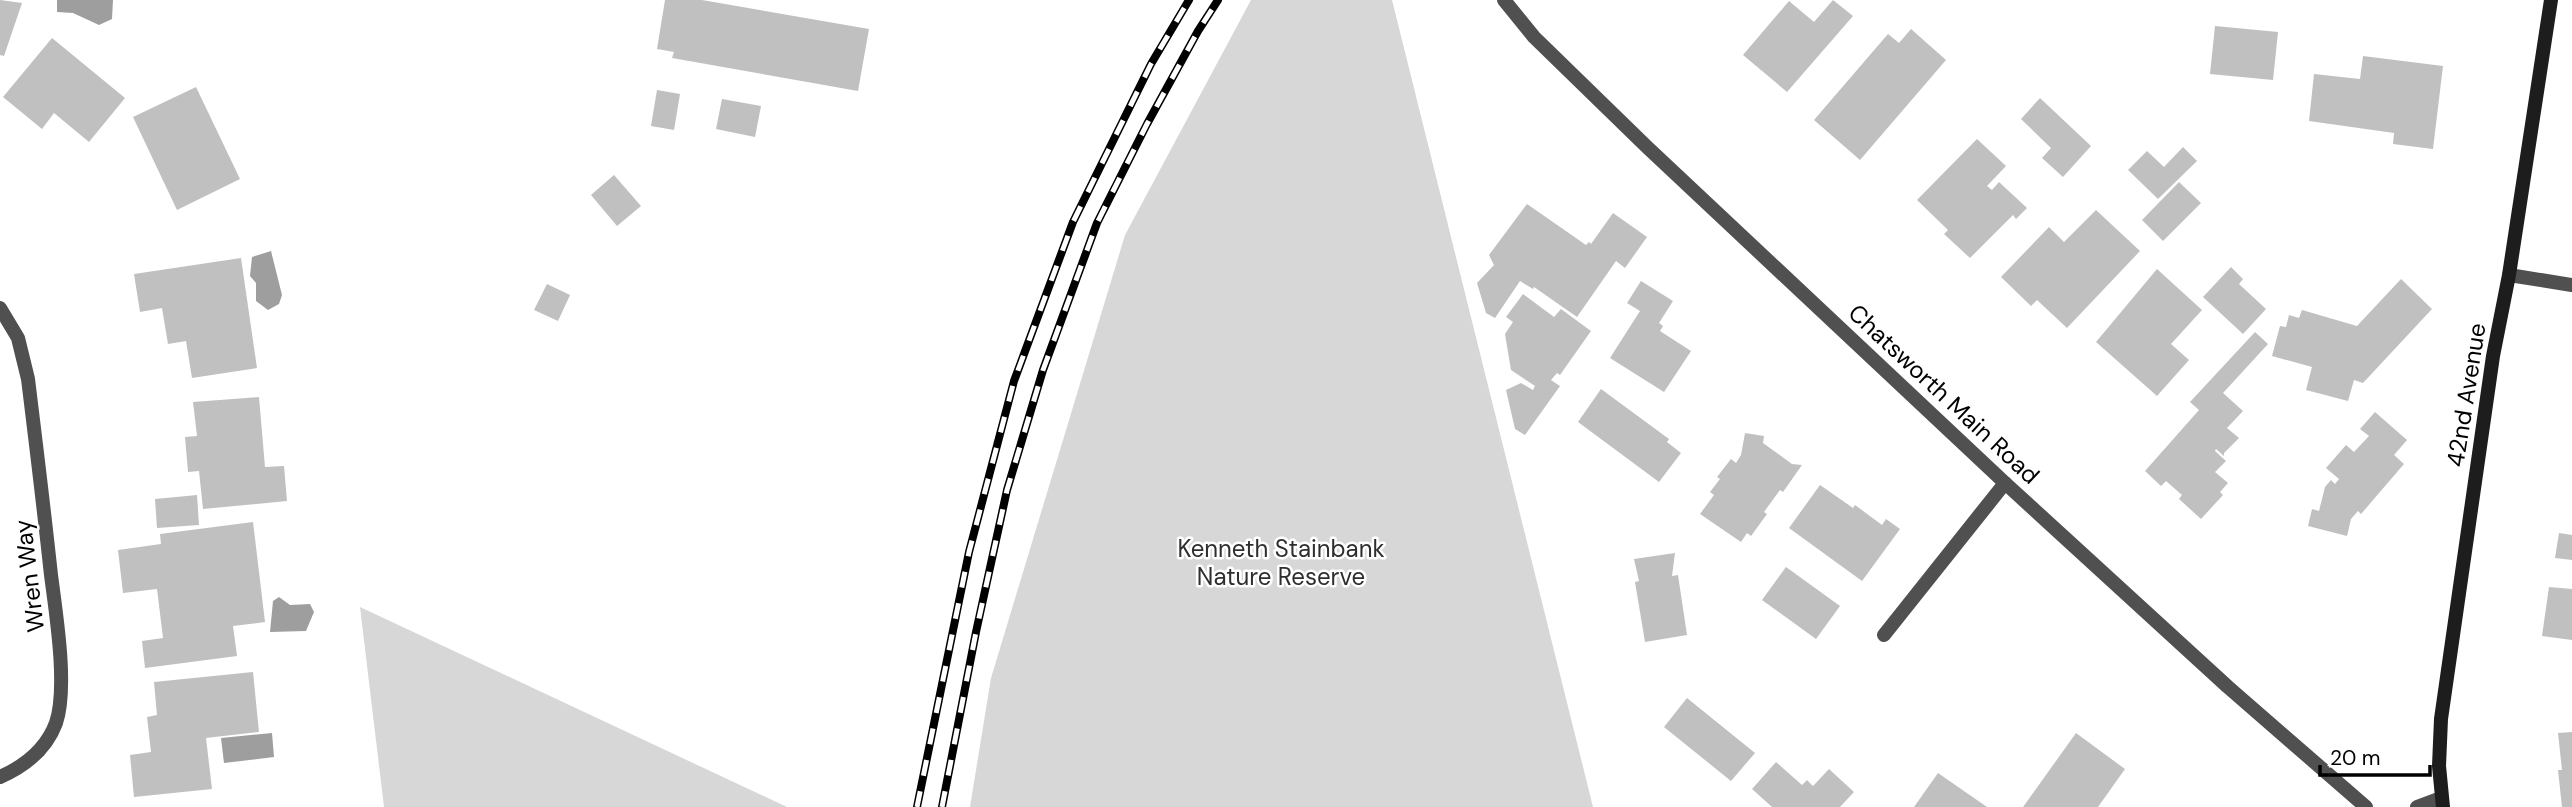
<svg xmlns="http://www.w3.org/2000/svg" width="2572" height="807" font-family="'DM Sans',sans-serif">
<rect width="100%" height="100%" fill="#fff"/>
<g fill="#d7d7d7">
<path d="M 1251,0 L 1392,0 L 1593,807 L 970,807 L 991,678 L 1125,235 Z"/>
<path d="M 360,607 L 787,807 L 384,807 Z"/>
</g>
<g fill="#9e9e9e">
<path d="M 57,0 L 113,0 L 112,19 L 99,25 L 73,13 L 57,12 Z"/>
<path d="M 271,251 L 282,295 L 279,304 L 268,310 L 256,301 L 256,283 L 250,276 L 252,257 Z"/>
<path d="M 279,597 L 290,605 L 310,604 L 314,612 L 306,631 L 270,632 L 273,601 Z"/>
<path d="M 272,733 L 274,757 L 224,763 L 221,738 Z"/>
</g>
<g fill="#c0c0c0">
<path d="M 0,0 L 22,3 L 4,56 L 0,55 Z"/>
<path d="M 665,0 L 702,0 L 869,29 L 858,91 L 672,58 L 674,52 L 657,49 Z"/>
<path d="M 1833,0 L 1853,16 L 1787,92 L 1743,55 L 1789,1 L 1814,22 Z"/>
<path d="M 2215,26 L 2278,32 L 2273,80 L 2210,74 Z"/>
<path d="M 1911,29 L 1946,60 L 1860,160 L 1814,120 L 1888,34 L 1899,43 Z"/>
<path d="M 52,38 L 125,98 L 89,142 L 54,113 L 42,129 L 3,97 Z"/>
<path d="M 2363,56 L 2443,66 L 2433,149 L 2393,144 L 2394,133 L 2309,121 L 2314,74 L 2360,79 Z"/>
<path d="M 196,87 L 240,179 L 177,210 L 133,117 Z"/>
<path d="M 657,90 L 680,94 L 674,130 L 651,126 Z"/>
<path d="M 2040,98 L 2091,146 L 2063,177 L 2042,158 L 2051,148 L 2021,119 Z"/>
<path d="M 722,99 L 761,106 L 755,137 L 716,129 Z"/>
<path d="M 1977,139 L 2006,166 L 1987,186 L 1992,190 L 1999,182 L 2027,208 L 2016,219 L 2013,215 L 1970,258 L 1944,234 L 1948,230 L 1917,200 Z"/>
<path d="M 2183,147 L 2197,161 L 2158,199 L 2128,170 L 2147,151 L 2164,167 Z"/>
<path d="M 614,175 L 641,206 L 617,226 L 591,195 Z"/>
<path d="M 2179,182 L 2201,203 L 2163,241 L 2142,220 Z"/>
<path d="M 1527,204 L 1586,245 L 1589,242 L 1591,244 L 1613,213 L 1647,237 L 1625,268 L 1616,261 L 1577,317 L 1534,287 L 1533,289 L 1520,281 L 1495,318 L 1486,313 L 1477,283 L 1494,265 L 1489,255 Z"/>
<path d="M 2096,210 L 2140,251 L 2067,328 L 2037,300 L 2031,306 L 2001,277 L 2049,227 L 2064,242 Z"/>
<path d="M 241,258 L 257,368 L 192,378 L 186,341 L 168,344 L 162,308 L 140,312 L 134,274 Z"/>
<path d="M 2231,267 L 2243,279 L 2239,284 L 2266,309 L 2243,334 L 2203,297 Z"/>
<path d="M 2157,269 L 2202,310 L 2171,344 L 2189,360 L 2157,396 L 2096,342 Z"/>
<path d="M 2401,279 L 2432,309 L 2363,383 L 2354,380 L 2348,401 L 2306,390 L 2312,367 L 2272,356 L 2280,326 L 2286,327 L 2289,315 L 2299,318 L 2302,310 L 2357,326 Z"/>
<path d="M 1641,281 L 1673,301 L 1659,323 L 1663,326 L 1660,331 L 1691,351 L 1664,392 L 1610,358 L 1640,311 L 1627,303 Z"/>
<path d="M 547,284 L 570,295 L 558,321 L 534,310 Z"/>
<path d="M 1523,294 L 1554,317 L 1561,309 L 1591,331 L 1560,375 L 1557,373 L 1551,380 L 1560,386 L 1525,435 L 1515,429 L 1506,390 L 1521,383 L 1533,390 L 1535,386 L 1511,370 L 1505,334 L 1513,322 L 1506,317 Z"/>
<path d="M 2255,332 L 2268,344 L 2223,393 L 2243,411 L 2227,428 L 2239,438 L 2224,453 L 2224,456 L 2216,449 L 2215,451 L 2226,461 L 2215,472 L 2228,483 L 2220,492 L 2223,495 L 2201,519 L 2179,499 L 2182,495 L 2166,481 L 2161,486 L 2145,471 L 2199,410 L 2190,402 Z"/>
<path d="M 1601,389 L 1669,439 L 1667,442 L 1681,453 L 1659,482 L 1578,422 Z"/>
<path d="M 259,397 L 265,467 L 284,466 L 287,501 L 203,509 L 199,471 L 188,472 L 185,437 L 197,436 L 193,402 Z"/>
<path d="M 2375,412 L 2407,440 L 2394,455 L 2404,464 L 2361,514 L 2358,511 L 2351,519 L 2347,536 L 2308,526 L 2312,509 L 2319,511 L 2325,487 L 2331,480 L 2335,484 L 2339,479 L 2326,468 L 2346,445 L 2354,452 L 2369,436 L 2360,429 Z"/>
<path d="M 1745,433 L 1764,436 L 1763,443 L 1792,464 L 1802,465 L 1783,492 L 1780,490 L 1764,512 L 1767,514 L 1751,536 L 1747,533 L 1741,542 L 1700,514 L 1714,495 L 1710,492 L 1720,479 L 1717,477 L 1731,459 L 1736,463 L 1741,455 Z"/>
<path d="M 1820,485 L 1853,508 L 1855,505 L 1882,525 L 1886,519 L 1900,529 L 1862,581 L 1789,528 Z"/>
<path d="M 197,495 L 199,525 L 157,528 L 155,499 Z"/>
<path d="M 253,522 L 265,622 L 233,626 L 237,656 L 145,668 L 142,641 L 163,638 L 157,589 L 123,593 L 118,550 L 161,544 L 160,534 Z"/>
<path d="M 2559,533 L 2572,535 L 2572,560 L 2555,558 Z"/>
<path d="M 1675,553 L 1672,576 L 1678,575 L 1687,635 L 1645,642 L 1635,582 L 1639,581 L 1634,559 Z"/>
<path d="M 1786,567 L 1840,606 L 1816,639 L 1762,600 Z"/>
<path d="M 2549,587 L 2572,589 L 2572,640 L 2542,636 Z"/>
<path d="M 253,672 L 259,732 L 206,738 L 212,789 L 134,797 L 130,755 L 151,752 L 147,717 L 157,715 L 154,682 Z"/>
<path d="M 1687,698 L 1755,753 L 1731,781 L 1664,727 Z"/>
<path d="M 2572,732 L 2572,807 L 2562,807 L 2558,770 L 2562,770 L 2558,733 Z"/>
<path d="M 2076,733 L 2125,769 L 2098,807 L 2023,807 Z"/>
<path d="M 1776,762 L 1802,785 L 1807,780 L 1813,786 L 1829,769 L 1854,792 L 1840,807 L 1772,807 L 1752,789 Z"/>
<path d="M 1938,773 L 1987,807 L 1914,807 Z"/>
</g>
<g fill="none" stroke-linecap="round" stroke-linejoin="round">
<path stroke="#505050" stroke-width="14" d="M 1884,635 L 2005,483"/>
<g stroke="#505050" stroke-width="14">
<path d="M 1504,0 L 1534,37 L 1647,147 L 2005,483 L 2228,687 L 2366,807"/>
<path d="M 2509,275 L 2572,285"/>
<path d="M 0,308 L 18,338 L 28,379 C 36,444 44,510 51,575 C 56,614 68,687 56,723 C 46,750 25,766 0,777"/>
<path d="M 2417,807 L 2441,798"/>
</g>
<path stroke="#1d1d1d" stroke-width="14" d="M 2443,807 L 2439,766 L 2441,719 L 2493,356 L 2509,275 L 2551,0"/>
<defs>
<g id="rail">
<path d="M 917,807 L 969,552 L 1014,381 L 1073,222 L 1151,64 L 1189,0"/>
<path d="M 942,807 L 976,632 L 1007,490 L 1043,370 L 1097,223 L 1147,124 L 1198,31 L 1218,0"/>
</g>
</defs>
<use href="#rail" stroke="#000" stroke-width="8"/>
<use href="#rail" stroke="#fff" stroke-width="5" stroke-dasharray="16" stroke-linecap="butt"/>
</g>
<g text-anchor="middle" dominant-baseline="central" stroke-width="5" stroke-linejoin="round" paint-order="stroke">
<g font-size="24" fill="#000" stroke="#fff">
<text transform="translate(1944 394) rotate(43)">Chatsworth Main Road</text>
<text transform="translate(2466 395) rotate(-81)">42nd Avenue</text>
<text transform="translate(29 576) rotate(-97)">Wren Way</text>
</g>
<g font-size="24" fill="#2e2e2e" stroke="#fff">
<text x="1281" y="548">Kenneth Stainbank<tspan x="1281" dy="28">Nature Reserve</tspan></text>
</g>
</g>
<path d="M2320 765v10h110v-10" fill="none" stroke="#000000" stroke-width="3.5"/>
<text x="2330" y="765" font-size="21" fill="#000000" stroke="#ffffff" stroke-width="5" paint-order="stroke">20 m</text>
</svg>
